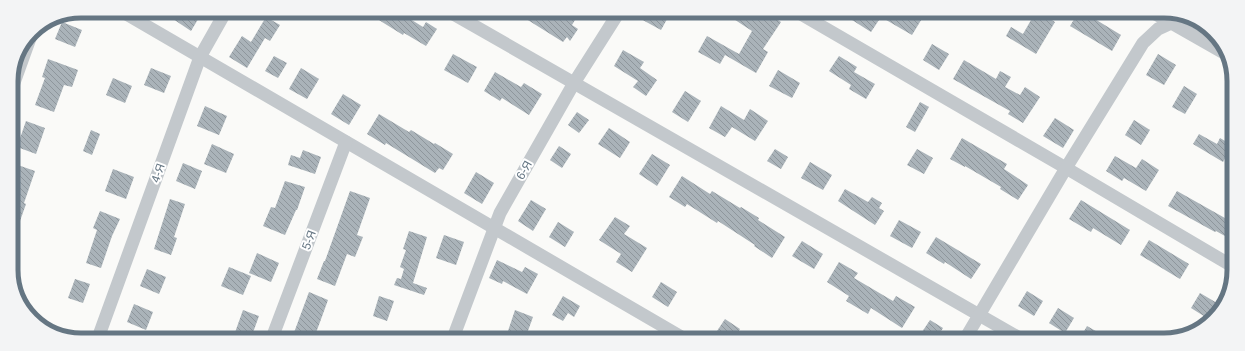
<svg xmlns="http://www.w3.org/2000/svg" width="1245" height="351" font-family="Helvetica,sans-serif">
<defs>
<pattern id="building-back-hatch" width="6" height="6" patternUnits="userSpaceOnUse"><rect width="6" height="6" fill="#aab3b9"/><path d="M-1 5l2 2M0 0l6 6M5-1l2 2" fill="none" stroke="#8e969c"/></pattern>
</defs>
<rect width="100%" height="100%" fill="#fafaf8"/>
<g fill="url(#building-back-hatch)">
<path d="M 161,11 L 203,11 L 191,31 Z"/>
<path d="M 366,12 L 399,12 L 423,27 L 426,22 L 437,29 L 426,46 L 404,33 L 403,35 Z"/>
<path d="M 515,12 L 563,12 L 575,20 L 572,25 L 578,29 L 570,41 L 567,37 L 563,42 Z"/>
<path d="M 642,12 L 671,12 L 661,30 L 639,18 Z"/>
<path d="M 723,12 L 766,12 L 781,22 L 763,49 L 768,52 L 756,73 L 725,55 L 720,64 L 698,52 L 707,36 L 739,54 L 752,31 Z"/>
<path d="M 841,13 L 916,13 L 923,17 L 912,35 L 881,17 L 871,32 Z"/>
<path d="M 1035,13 L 1040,13 L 1055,22 L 1036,54 L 1006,36 L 1011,27 L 1023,34 Z"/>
<path d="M 1078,13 L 1085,13 L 1121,35 L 1112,51 L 1070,26 Z"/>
<path d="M 266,17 L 280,25 L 270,41 L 265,38 L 247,68 L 229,57 L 242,36 L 251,42 Z"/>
<path d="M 62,22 L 82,30 L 75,47 L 55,39 Z"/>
<path d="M 932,44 L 949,54 L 939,70 L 923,60 Z"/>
<path d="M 623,50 L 644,62 L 640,68 L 657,80 L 646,96 L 633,87 L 638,81 L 614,66 Z"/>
<path d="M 453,54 L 477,67 L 468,83 L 444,70 Z"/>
<path d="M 1158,54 L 1176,65 L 1164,85 L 1146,75 Z"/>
<path d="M 274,56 L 287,63 L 278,78 L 265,71 Z"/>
<path d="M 839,56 L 857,67 L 854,72 L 875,84 L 866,99 L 849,89 L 851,85 L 829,71 Z"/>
<path d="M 48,59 L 78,70 L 72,87 L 64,85 L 54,112 L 35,105 L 45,78 L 42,77 Z"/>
<path d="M 964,60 L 996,79 L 1000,71 L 1011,77 L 1005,87 L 1020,95 L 1025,87 L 1040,97 L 1023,123 L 1008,114 L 1010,111 L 953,79 Z"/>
<path d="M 151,68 L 171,76 L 164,93 L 144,85 Z"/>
<path d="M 301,68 L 319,79 L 307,99 L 289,89 Z"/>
<path d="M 778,70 L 800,83 L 792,98 L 769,86 Z"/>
<path d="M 495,72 L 521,87 L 524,83 L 542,94 L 529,115 L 502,98 L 500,101 L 484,91 Z"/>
<path d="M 113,78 L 132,86 L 125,103 L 106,95 Z"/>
<path d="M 1184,86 L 1197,94 L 1185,114 L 1172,107 Z"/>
<path d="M 685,91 L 701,101 L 688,122 L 672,112 Z"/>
<path d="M 343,94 L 361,105 L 349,125 L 331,114 Z"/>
<path d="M 920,102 L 929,107 L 915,132 L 906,127 Z"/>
<path d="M 205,106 L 227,116 L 219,135 L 197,126 Z"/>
<path d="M 721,106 L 744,120 L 750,109 L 768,121 L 755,141 L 732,127 L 725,137 L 709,128 Z"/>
<path d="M 577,112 L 589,120 L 579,133 L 568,125 Z"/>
<path d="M 379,114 L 409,132 L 411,130 L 434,144 L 435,143 L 453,154 L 443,170 L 439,168 L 435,173 L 386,143 L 385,145 L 367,134 Z"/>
<path d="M 1055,118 L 1074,130 L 1063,148 L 1043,136 Z"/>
<path d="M 1134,120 L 1150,130 L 1141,145 L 1125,135 Z"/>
<path d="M 26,121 L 45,128 L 36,154 L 17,147 Z"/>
<path d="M 609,128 L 630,142 L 620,158 L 598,144 Z"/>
<path d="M 91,130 L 100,134 L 92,155 L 83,151 Z"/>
<path d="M 1199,134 L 1217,144 L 1220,138 L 1232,145 L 1223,162 L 1193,144 Z"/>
<path d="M 962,138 L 1007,164 L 1004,169 L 1028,185 L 1018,200 L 1000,189 L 1001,187 L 965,166 L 965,167 L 950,159 Z"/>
<path d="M 212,144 L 234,154 L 226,173 L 204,164 Z"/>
<path d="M 559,146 L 571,154 L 562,168 L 550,160 Z"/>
<path d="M 775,149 L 788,157 L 781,169 L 767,161 Z"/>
<path d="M 917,149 L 933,158 L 924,174 L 907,165 Z"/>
<path d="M 303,150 L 321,157 L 315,174 L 288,165 L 291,155 L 300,158 Z"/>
<path d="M 652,154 L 670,165 L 657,186 L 639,174 Z"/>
<path d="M 1115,156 L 1136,168 L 1142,159 L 1159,170 L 1146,191 L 1124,178 L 1122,181 L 1106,171 Z"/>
<path d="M 810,162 L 832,175 L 823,190 L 801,178 Z"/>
<path d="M 12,163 L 35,171 L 24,203 L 26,204 L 20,221 L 12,219 Z"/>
<path d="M 183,163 L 202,171 L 195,189 L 176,181 Z"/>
<path d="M 113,169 L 134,177 L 126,199 L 105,191 Z"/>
<path d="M 476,172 L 494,183 L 482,204 L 464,193 Z"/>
<path d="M 682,176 L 710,194 L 712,191 L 740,208 L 741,207 L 759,218 L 758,220 L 785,237 L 772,258 L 754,246 L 755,245 L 718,221 L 717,223 L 687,204 L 685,207 L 669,197 Z"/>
<path d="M 285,181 L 305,187 L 297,210 L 296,210 L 285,235 L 263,226 L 271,207 L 275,208 Z"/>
<path d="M 845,189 L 868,202 L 872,197 L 882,203 L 879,208 L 884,211 L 875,225 L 838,201 Z"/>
<path d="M 350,191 L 370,198 L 357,235 L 363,237 L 355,257 L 347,254 L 335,286 L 317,279 L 324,261 L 325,261 Z"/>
<path d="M 1177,191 L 1232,222 L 1232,240 L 1216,231 L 1215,232 L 1168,206 Z"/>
<path d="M 170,199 L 185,204 L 174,237 L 177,238 L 171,255 L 154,249 Z"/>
<path d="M 531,200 L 546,209 L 533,231 L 518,221 Z"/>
<path d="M 1081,200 L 1130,230 L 1121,245 L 1093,228 L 1091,232 L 1069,219 Z"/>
<path d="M 100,211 L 120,219 L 112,236 L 101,268 L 86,263 L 97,230 L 93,228 Z"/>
<path d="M 615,217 L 630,226 L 624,234 L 647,248 L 632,272 L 616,262 L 621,254 L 599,240 Z"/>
<path d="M 899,220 L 921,232 L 912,248 L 890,236 Z"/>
<path d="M 558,222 L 574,232 L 565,247 L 549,237 Z"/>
<path d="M 409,231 L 427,237 L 413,283 L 427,288 L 424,295 L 394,285 L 397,278 L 401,279 L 404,269 L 400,267 L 406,250 L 403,249 Z"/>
<path d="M 444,235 L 464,242 L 456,265 L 436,258 Z"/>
<path d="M 936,237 L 981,264 L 971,279 L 945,262 L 944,264 L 926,253 Z"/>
<path d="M 1149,240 L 1189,264 L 1180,279 L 1140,255 Z"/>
<path d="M 802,241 L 823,254 L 814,269 L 792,256 Z"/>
<path d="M 257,253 L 279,263 L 271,282 L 249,273 Z"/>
<path d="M 497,260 L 522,272 L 525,267 L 538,274 L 527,294 L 503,281 L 502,284 L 489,278 Z"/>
<path d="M 839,262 L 858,273 L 854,278 L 893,301 L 896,296 L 915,307 L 902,328 L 871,308 L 868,314 L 846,301 L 849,296 L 827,282 Z"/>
<path d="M 229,267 L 251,276 L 243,295 L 221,286 Z"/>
<path d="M 147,269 L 166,277 L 159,294 L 140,286 Z"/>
<path d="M 75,279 L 90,284 L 83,303 L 68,298 Z"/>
<path d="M 661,282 L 677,292 L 668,307 L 652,297 Z"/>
<path d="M 1027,291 L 1043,301 L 1034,316 L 1018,306 Z"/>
<path d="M 309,292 L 328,300 L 320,322 L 314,338 L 292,338 Z"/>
<path d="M 1200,293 L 1217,303 L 1207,318 L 1191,308 Z"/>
<path d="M 379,296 L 394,301 L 387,321 L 373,316 Z"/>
<path d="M 563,296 L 580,306 L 574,317 L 568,313 L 563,321 L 552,315 Z"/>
<path d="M 134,304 L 153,312 L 146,330 L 127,322 Z"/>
<path d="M 1058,308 L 1074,318 L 1065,333 L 1049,323 Z"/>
<path d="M 243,310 L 259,316 L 251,338 L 233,338 Z"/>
<path d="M 515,310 L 533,317 L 525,339 L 520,339 L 507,334 Z"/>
<path d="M 725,319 L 740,329 L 734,339 L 723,339 L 715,334 Z"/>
<path d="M 930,320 L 943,328 L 936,339 L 922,332 Z"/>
<path d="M 1087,326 L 1101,334 L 1097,340 L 1079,340 Z"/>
</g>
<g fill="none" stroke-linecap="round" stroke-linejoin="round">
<g stroke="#c3c8cc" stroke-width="13">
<path d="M 121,11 L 685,339"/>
<path d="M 450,12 L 1023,340"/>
<path d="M 799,13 L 1066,168 L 1232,266"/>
<path d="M 1154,13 L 1226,54"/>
<path d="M 11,91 L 33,30"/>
<path d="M 98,338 L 200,57 L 226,11"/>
<path d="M 272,338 L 346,142"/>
<path d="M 453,338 L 500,213 L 574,83 L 619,12"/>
<path d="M 965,339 L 1066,168 L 1143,43 L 1158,29 L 1171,23 L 1180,13"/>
</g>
</g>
<g text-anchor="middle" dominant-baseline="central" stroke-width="4" stroke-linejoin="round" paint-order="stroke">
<g font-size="12" fill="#657683" stroke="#fff">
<text transform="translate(524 170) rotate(-60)">6-Я</text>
<text transform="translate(158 173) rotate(-70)">4-Я</text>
<text transform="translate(309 240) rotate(-69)">5-Я</text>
</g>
</g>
<path d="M0 0H1245V351H0ZM81 18H1164A63 63 0 0 1 1227 81V270A63 63 0 0 1 1164 333H81A63 63 0 0 1 18 270V81A63 63 0 0 1 81 18Z" fill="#f3f4f5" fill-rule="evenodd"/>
<path fill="none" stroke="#657683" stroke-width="5" d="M81 18H1164A63 63 0 0 1 1227 81V270A63 63 0 0 1 1164 333H81A63 63 0 0 1 18 270V81A63 63 0 0 1 81 18Z"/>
</svg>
